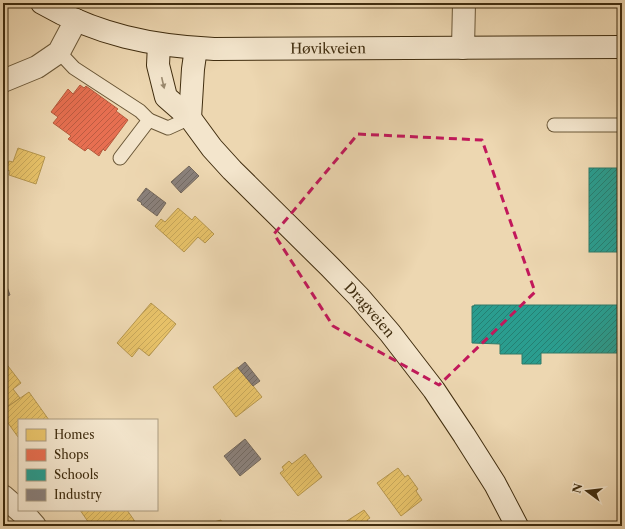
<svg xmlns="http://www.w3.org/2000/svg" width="625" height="529" font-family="'Libre Caslon Text',serif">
<defs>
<pattern id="homes-hatch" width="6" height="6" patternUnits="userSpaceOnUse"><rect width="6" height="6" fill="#e9c46a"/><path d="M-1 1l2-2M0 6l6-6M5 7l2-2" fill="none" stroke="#c9a95b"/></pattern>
<pattern id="shops-hatch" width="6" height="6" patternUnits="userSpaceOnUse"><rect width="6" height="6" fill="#e76f51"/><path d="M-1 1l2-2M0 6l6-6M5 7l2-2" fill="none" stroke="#bd5c42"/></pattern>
<pattern id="schools-hatch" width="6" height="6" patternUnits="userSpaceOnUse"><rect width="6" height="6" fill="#2a9d8f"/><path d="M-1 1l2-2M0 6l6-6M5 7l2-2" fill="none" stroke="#258073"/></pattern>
<pattern id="industry-hatch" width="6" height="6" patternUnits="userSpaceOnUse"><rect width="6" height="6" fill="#8a817c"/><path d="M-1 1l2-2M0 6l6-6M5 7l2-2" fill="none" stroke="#726a64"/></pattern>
</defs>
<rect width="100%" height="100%" fill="#edd7b1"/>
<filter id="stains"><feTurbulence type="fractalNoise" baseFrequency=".005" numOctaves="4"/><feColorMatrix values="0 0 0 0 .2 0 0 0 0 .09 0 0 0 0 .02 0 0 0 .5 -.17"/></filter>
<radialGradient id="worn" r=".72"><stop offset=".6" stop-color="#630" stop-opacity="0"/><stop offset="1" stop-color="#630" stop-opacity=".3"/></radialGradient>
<g fill="url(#homes-hatch)" stroke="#b6974f">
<path d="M 18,148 L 45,157 L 36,184 L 9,175 L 10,171 L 6,170 L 9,161 L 13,162 Z"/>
<path d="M 178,208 L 192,220 L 195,216 L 214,234 L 205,243 L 198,237 L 184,252 L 155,226 L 161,219 L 165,222 Z"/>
<path d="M 151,303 L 176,324 L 149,356 L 139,348 L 132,357 L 117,343 Z"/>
<path d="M 3,362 L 4,363 L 5,362 L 21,383 L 13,389 L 20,398 L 3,410 Z"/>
<path d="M 238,367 L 262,397 L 236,417 L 213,387 Z"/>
<path d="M 29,392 L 49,420 L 19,420 L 19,436 L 18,437 L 3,416 L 3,410 Z"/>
<path d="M 305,454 L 322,477 L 298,496 L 280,473 L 284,470 L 282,467 L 289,461 L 292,464 Z"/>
<path d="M 398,468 L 405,477 L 408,475 L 418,489 L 416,491 L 422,500 L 401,516 L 377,483 Z"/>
<path d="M 80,510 L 127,510 L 136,523 L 132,526 L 91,526 Z"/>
<path d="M 364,510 L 370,518 L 367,520 L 371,526 L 339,526 Z"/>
<path d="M 221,520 L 223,526 L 208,526 L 207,524 Z"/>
</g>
<path fill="url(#shops-hatch)" stroke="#b55b3d" d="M 80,85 L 84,88 L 86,86 L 118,109 L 116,111 L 128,120 L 105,151 L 103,149 L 99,156 L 88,148 L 85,151 L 68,139 L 71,136 L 53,123 L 58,117 L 51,112 L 68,89 L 73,94 Z"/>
<g fill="url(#schools-hatch)" stroke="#317b69">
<rect x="589" y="168" width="33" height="84"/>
<path d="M 474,305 L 622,305 L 622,353 L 541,353 L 541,364 L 522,364 L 522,354 L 500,354 L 500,344 L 472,343 L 472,306 L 474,306 Z"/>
<path d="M 622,505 L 622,526 L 619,526 Z"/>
</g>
<g fill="url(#industry-hatch)" stroke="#74685b">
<path d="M 189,166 L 199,176 L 181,193 L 171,182 Z"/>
<path d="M 146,188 L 166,203 L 157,216 L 141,204 L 142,203 L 137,200 Z"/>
<path d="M 3,276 L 10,295 L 3,297 Z"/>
<path d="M 245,362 L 260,381 L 253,386 L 238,368 Z"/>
<path d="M 245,439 L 261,459 L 240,476 L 224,456 Z"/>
</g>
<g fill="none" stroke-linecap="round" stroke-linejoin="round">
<defs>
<g id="lane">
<path d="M 59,52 L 74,68 L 140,111 L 149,120 L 168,128 L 190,118"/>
<path d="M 554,125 L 622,125"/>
<path d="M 120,158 L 149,120"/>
</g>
<g id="street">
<path d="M 463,48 L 464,3"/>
<path d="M 3,81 L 37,67 L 59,52 L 76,20"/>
<path d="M 3,496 L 28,518 L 35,526"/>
</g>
<g id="secondary">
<path id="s1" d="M 42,3 C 97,35 152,46 214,49 L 622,47"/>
<path id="s2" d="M 159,44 L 158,65 L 166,97 L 190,118 L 212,148 L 232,170 L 330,267 L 359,297 L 390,333 L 434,390 L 464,435 L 495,484 L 517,526"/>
<path d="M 190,118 L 193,69 L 196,48"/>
</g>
</defs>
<use href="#lane" stroke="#6b5838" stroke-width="15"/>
<use href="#street" stroke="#6b5838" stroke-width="24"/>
<use href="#secondary" stroke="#402d0f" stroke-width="24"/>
<use href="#lane" stroke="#f3e5cc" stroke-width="13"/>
<use href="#street" stroke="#f3e5cc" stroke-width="22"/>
<use href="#secondary" stroke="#f3e5cc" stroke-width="22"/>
</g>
<defs><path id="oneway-solid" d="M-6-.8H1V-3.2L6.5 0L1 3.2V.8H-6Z"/></defs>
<use fill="#9a896e" href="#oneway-solid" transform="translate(163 83) rotate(77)"/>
<path fill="none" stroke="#c2185b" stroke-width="3" stroke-dasharray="8 5" stroke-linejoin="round" d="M 358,134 L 482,140 L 535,292 L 439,385 L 333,326 L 274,234 Z"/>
<g text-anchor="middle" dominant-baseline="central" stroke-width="4" stroke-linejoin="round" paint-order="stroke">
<g font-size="14" fill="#402d0f" stroke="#f3e5cc">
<text stroke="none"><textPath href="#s1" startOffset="294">Høvikveien</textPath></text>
<text stroke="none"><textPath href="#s2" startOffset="349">Dragveien</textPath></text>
</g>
</g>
<rect width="625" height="529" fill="none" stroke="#edd7b1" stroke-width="16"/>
<rect x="4" y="4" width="617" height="521" fill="none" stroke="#402d0f" stroke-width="2"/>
<rect x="8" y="8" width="609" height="513" fill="none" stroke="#402d0f"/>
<rect x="18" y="419" width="140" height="92" fill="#f3e5cc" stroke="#ab9b80"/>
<rect x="26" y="429" width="20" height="12" fill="#e9c46a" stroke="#ab9b80"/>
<text x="54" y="439" font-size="12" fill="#402d0f">Homes</text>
<rect x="26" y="449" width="20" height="12" fill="#e76f51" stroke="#ab9b80"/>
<text x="54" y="459" font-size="12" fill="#402d0f">Shops</text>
<rect x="26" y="469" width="20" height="12" fill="#2a9d8f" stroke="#ab9b80"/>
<text x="54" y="479" font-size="12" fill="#402d0f">Schools</text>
<rect x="26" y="489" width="20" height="12" fill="#8a817c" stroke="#ab9b80"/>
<text x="54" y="499" font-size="12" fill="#402d0f">Industry</text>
<g transform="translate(587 491) rotate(285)" stroke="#f3e5cc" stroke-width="3" paint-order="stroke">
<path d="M0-3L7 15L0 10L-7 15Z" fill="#402d0f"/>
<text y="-6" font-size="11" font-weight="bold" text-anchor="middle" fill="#402d0f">N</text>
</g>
<rect width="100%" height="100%" filter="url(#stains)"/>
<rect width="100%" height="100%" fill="url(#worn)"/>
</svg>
